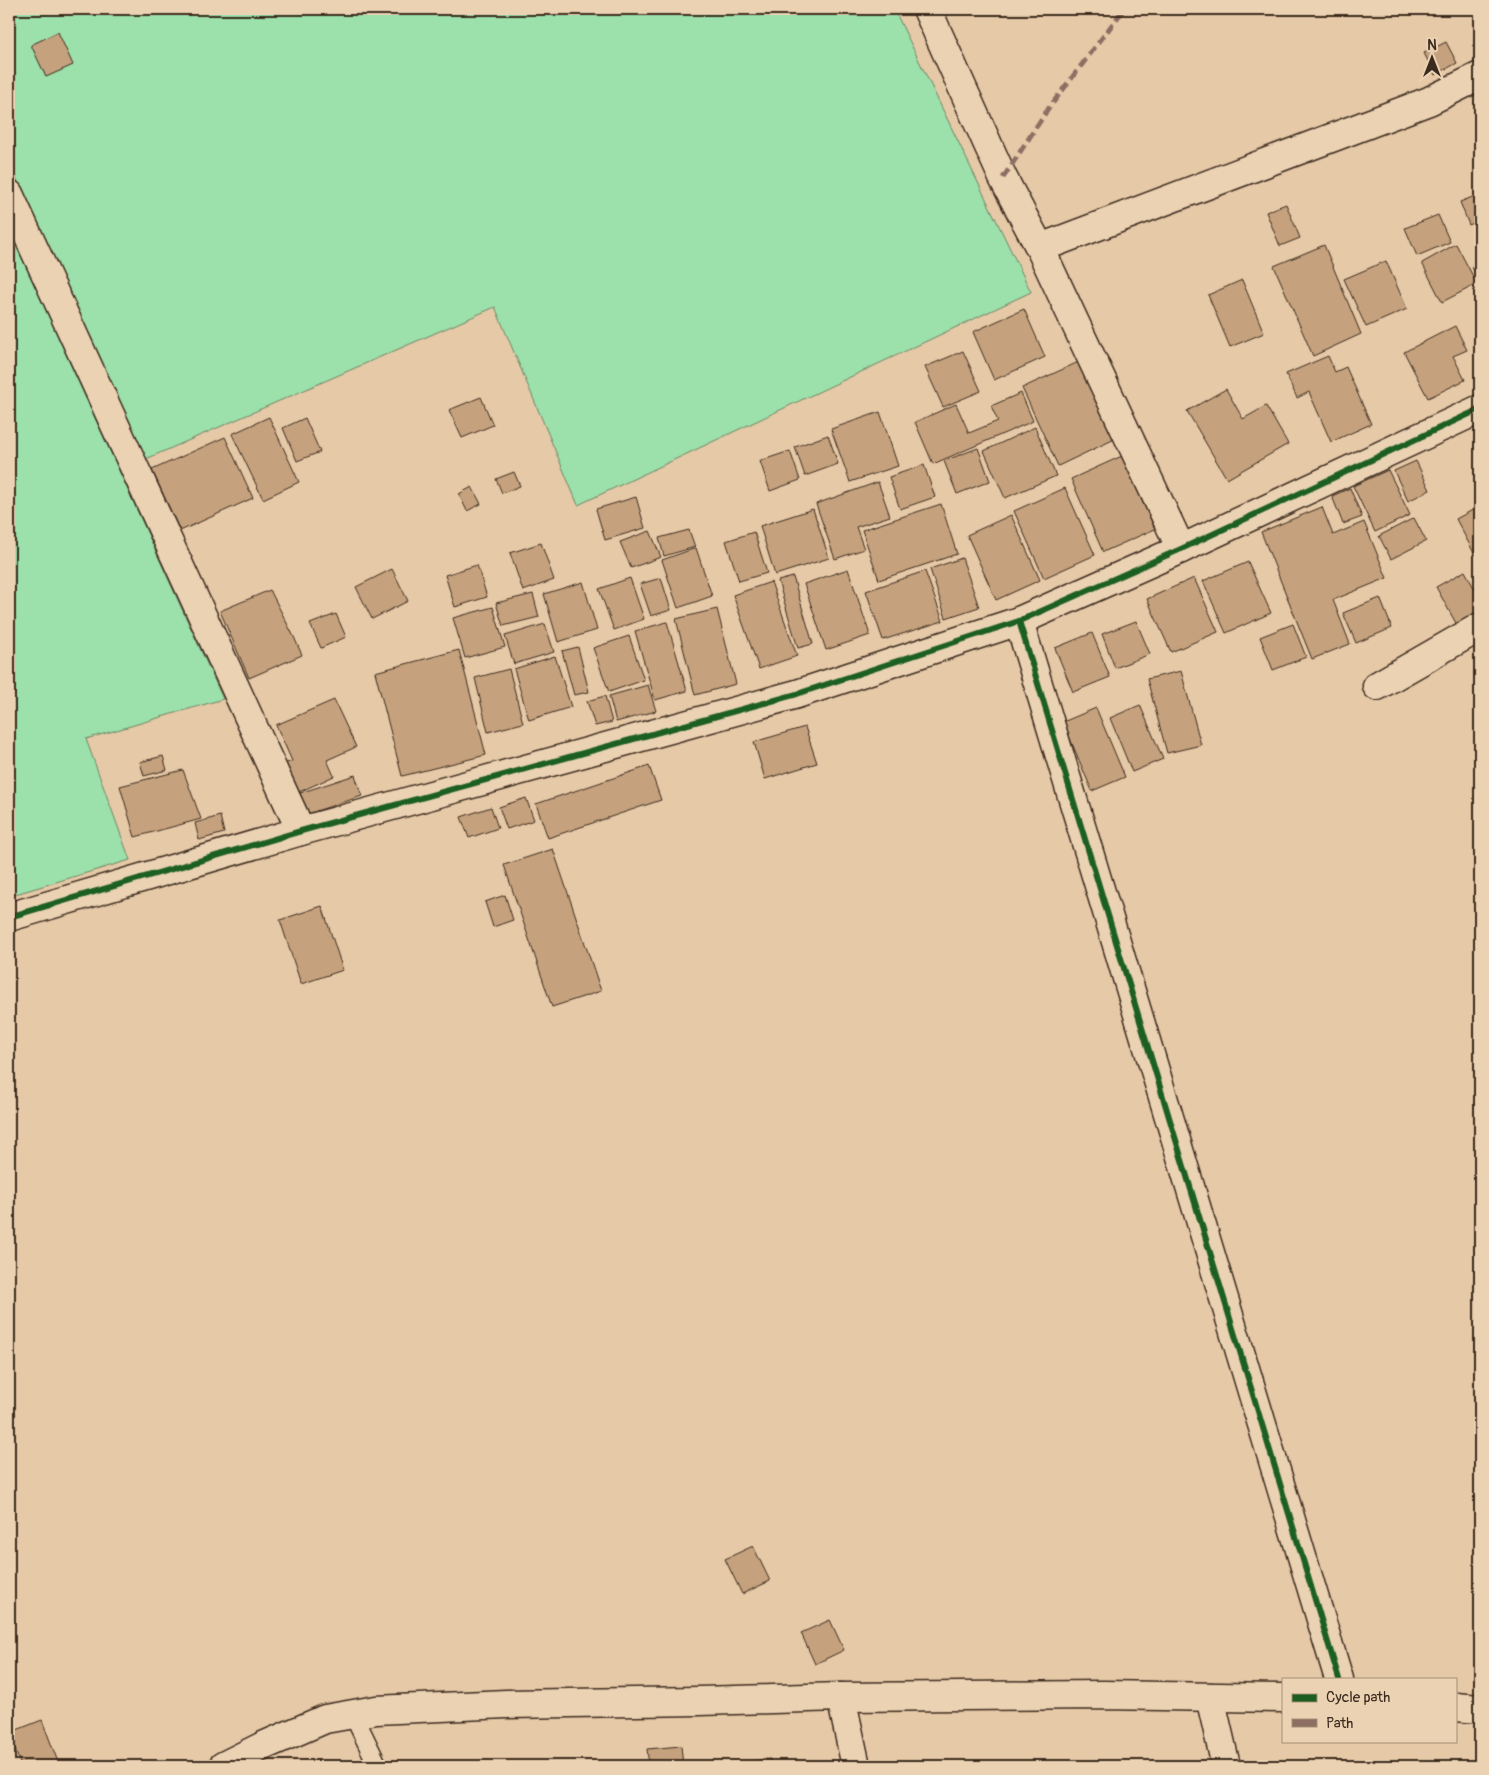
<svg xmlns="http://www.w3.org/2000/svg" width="1489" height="1775" font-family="Pangolin,sans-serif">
<rect width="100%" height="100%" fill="#e6c9a7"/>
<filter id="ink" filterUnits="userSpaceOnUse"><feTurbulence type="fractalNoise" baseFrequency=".02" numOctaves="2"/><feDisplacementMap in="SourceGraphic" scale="10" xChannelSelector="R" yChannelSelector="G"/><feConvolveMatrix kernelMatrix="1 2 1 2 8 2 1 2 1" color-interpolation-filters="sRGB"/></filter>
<g filter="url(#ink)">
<g fill="#9ce0ab" stroke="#6c8564">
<path d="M 9,9 L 894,9 L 1031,292 L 578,505 L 495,307 L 146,459 L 9,163 Z"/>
<path d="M 9,229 L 223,699 L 86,739 L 130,860 L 9,896 Z"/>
</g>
<g fill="#c5a27d" stroke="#3b2a1e">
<path d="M 58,32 L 73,65 L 46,77 L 31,45 Z"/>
<path d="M 1446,42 L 1457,63 L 1435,75 L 1424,53 Z"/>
<path d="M 1480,194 L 1480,220 L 1469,225 L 1460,202 Z"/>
<path d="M 1286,204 L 1300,238 L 1280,246 L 1266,212 Z"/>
<path d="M 1438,215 L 1450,242 L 1417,256 L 1405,228 Z"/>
<path d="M 1456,244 L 1477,284 L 1442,302 L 1422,263 Z"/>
<path d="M 1324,245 L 1361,334 L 1313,356 L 1274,266 Z"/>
<path d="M 1386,261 L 1407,309 L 1366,327 L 1344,279 Z"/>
<path d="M 1480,262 L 1480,282 L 1472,267 Z"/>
<path d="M 1242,280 L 1264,333 L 1230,347 L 1208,295 Z"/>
<path d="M 1024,309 L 1045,357 L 994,380 L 973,332 Z"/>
<path d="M 1455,326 L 1467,350 L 1453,356 L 1465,380 L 1428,398 L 1404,352 Z"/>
<path d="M 963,351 L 981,391 L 943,407 L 925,367 Z"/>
<path d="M 1328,356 L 1335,372 L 1346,367 L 1371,424 L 1331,442 L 1309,392 L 1297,398 L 1286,374 Z"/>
<path d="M 1085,359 L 1121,436 L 1058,466 L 1022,388 Z"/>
<path d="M 1226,389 L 1243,419 L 1266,406 L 1288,444 L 1227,479 L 1187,411 Z"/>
<path d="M 1021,393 L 1033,421 L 933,464 L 915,422 L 956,404 L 969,433 L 998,421 L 991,406 Z"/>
<path d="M 481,397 L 493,425 L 462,438 L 449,410 Z"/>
<path d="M 880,412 L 898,466 L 850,482 L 831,429 Z"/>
<path d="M 269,417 L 299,482 L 263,499 L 232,434 Z"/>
<path d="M 305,418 L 320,452 L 297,461 L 283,428 Z"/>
<path d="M 1035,427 L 1056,476 L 1005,498 L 984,451 Z"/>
<path d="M 828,435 L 838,464 L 805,476 L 795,447 Z"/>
<path d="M 225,437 L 253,498 L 180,531 L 152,470 Z"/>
<path d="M 978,448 L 990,481 L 957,494 L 944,461 Z"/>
<path d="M 790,451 L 800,480 L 770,491 L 760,461 Z"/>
<path d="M 1122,456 L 1155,529 L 1103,552 L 1071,479 Z"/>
<path d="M 1416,461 L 1430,490 L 1408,501 L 1394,471 Z"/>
<path d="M 924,465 L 935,497 L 900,509 L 889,477 Z"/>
<path d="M 1388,470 L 1410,515 L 1375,532 L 1353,486 Z"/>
<path d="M 514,472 L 520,486 L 502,493 L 496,479 Z"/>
<path d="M 878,482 L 890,516 L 856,527 L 864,549 L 835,559 L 816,504 Z"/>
<path d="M 472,487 L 481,504 L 467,511 L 459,494 Z"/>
<path d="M 1065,488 L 1095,555 L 1044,578 L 1014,511 Z"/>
<path d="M 1350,488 L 1362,517 L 1343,524 L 1332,496 Z"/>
<path d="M 636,497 L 645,528 L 605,540 L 596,509 Z"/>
<path d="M 941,504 L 957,554 L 879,580 L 862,530 Z"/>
<path d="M 1480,506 L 1480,552 L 1475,555 L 1456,519 Z"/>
<path d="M 1322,507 L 1333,535 L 1364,522 L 1387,578 L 1333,600 L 1350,644 L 1312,659 L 1261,532 Z"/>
<path d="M 813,509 L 829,558 L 775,575 L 760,526 Z"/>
<path d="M 1011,515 L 1040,580 L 996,600 L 967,535 Z"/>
<path d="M 1414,518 L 1426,541 L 1391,559 L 1379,536 Z"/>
<path d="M 689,530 L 695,547 L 664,556 L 659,538 Z"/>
<path d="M 650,531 L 661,557 L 631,568 L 620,542 Z"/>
<path d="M 754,532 L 767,573 L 739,581 L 726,541 Z"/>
<path d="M 541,543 L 554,580 L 523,591 L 510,553 Z"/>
<path d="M 696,548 L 712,596 L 678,608 L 662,560 Z"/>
<path d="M 962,558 L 979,607 L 946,618 L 930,569 Z"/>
<path d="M 1248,562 L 1271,613 L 1226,633 L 1203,581 Z"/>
<path d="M 477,565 L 487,597 L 455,607 L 445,575 Z"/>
<path d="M 392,569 L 408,601 L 372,619 L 356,587 Z"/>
<path d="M 848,569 L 870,635 L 826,650 L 804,584 Z"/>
<path d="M 925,571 L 943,621 L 883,640 L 866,591 Z"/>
<path d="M 1465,571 L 1480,599 L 1480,612 L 1457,625 L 1436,587 Z"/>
<path d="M 793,577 L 813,644 L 798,648 L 778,581 Z"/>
<path d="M 630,578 L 644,619 L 614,630 L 599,589 Z"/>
<path d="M 661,578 L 671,610 L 651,616 L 640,584 Z"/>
<path d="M 1194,578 L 1218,632 L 1171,652 L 1147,599 Z"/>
<path d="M 583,582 L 597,630 L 558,642 L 544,594 Z"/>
<path d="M 771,582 L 797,656 L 759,669 L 733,595 Z"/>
<path d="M 270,590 L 294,637 L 302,655 L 249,678 L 220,611 Z"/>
<path d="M 533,594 L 539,617 L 503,626 L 496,603 Z"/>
<path d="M 1380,598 L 1392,628 L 1356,643 L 1343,613 Z"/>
<path d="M 493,607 L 505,647 L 465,658 L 453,618 Z"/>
<path d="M 717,609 L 736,684 L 695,695 L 676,619 Z"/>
<path d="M 336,614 L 346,637 L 321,648 L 310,624 Z"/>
<path d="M 1136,621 L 1150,654 L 1115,668 L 1102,634 Z"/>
<path d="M 667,622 L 687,691 L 655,700 L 635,631 Z"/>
<path d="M 545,624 L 554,652 L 514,664 L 505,636 Z"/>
<path d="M 1293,624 L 1306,657 L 1273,670 L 1260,637 Z"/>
<path d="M 1092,633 L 1110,677 L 1073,692 L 1055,648 Z"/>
<path d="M 629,636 L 644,680 L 609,692 L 593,648 Z"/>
<path d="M 578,647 L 589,692 L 574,695 L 562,651 Z"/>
<path d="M 459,650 L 486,755 L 402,776 L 375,672 Z"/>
<path d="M 555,656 L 571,707 L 529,720 L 514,669 Z"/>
<path d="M 509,669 L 523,723 L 488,732 L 475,678 Z"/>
<path d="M 1181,671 L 1201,745 L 1167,753 L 1147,679 Z"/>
<path d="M 648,685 L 656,711 L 616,722 L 609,696 Z"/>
<path d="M 605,696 L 612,722 L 595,726 L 587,701 Z"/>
<path d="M 334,700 L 356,747 L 327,760 L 334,776 L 297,793 L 284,764 L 292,761 L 276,725 Z"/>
<path d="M 1140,705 L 1163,759 L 1132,772 L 1110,718 Z"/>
<path d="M 1096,708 L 1125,777 L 1092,791 L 1063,722 Z"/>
<path d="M 805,727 L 817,763 L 765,779 L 754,742 Z"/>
<path d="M 163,756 L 167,770 L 144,776 L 140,762 Z"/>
<path d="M 649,766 L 661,800 L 548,838 L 536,804 Z"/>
<path d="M 183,770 L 201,819 L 135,837 L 120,786 Z"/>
<path d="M 355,775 L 362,796 L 307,814 L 300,793 Z"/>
<path d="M 526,798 L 534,820 L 507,829 L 499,807 Z"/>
<path d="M 491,807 L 498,828 L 469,838 L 461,817 Z"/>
<path d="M 220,816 L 224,833 L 199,840 L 195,823 Z"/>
<path d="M 553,849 L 601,991 L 552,1007 L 504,865 Z"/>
<path d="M 505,895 L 513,920 L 493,927 L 485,902 Z"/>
<path d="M 322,906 L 343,970 L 301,984 L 280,920 Z"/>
<path d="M 753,1546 L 770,1581 L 742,1594 L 725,1559 Z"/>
<path d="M 830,1620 L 844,1650 L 815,1664 L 801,1633 Z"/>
<path d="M 42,1720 L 58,1762 L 48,1766 L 21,1766 L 9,1733 Z"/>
<path d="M 681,1746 L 683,1766 L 649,1766 L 647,1749 Z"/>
<path d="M 770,1759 L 771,1766 L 720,1766 L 720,1764 Z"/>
</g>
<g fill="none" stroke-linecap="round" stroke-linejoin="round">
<defs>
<path id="lane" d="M 353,1714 L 378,1766"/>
<g id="street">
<path d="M 927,9 L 1003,178 L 1040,248 L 1181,549"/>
<path d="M 9,194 L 301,831"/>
<path d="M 1040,248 L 1429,101 L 1480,76"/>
<path d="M 1019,621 L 1339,1679"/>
<path d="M 1377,686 L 1480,627"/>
<path d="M 841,1697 L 856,1766"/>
<path d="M 1210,1697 L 1226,1766"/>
<path d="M 1455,1707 L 1480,1709"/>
<path d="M 223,1766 L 263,1746 L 325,1719 L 376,1710 L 506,1704 L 699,1701 L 841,1697 L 1104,1695 L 1283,1698"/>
</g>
<path id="secondary" d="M 9,917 L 301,831 L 797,694 L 1019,621 L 1181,549 L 1480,409"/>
</defs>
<use href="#lane" stroke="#3b2a1e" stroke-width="21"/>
<use href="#street" stroke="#3b2a1e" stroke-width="31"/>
<use href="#secondary" stroke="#3b2a1e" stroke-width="31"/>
<use href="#lane" stroke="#ebd2b3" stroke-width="18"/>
<use href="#street" stroke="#ebd2b3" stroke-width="28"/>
<use href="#secondary" stroke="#ebd2b3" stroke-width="28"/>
<path stroke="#8d6e63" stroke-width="5" stroke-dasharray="10 5" stroke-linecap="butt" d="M 1003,178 L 1046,112 L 1124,9"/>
<defs>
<g id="cycleway">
<path d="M 1019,621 L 1339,1679"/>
<path d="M 9,917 L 301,831 L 797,694 L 1019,621 L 1181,549 L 1480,409"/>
</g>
</defs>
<use href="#cycleway" stroke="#ebd2b3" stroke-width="9"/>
<use href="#cycleway" stroke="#1b5e20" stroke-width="6"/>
</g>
</g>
<rect width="1489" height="1775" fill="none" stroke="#ebd2b3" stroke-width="30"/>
<rect x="15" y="15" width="1459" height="1745" fill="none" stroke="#3b2a1e" stroke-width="2" filter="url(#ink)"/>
<rect x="1282" y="1678" width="175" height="65" fill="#ebd2b3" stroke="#a58f77"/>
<rect x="1292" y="1694" width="25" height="8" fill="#1b5e20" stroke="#a58f77"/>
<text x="1326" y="1702" font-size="15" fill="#3b2a1e">Cycle path</text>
<rect x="1292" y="1719" width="25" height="8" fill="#8d6e63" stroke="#a58f77"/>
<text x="1326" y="1728" font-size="15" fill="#3b2a1e">Path</text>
<g transform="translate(1432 58)" stroke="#ebd2b3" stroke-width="4" paint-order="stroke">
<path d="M0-4L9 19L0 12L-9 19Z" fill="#3b2a1e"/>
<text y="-8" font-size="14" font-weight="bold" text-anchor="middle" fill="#3b2a1e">N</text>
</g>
</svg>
